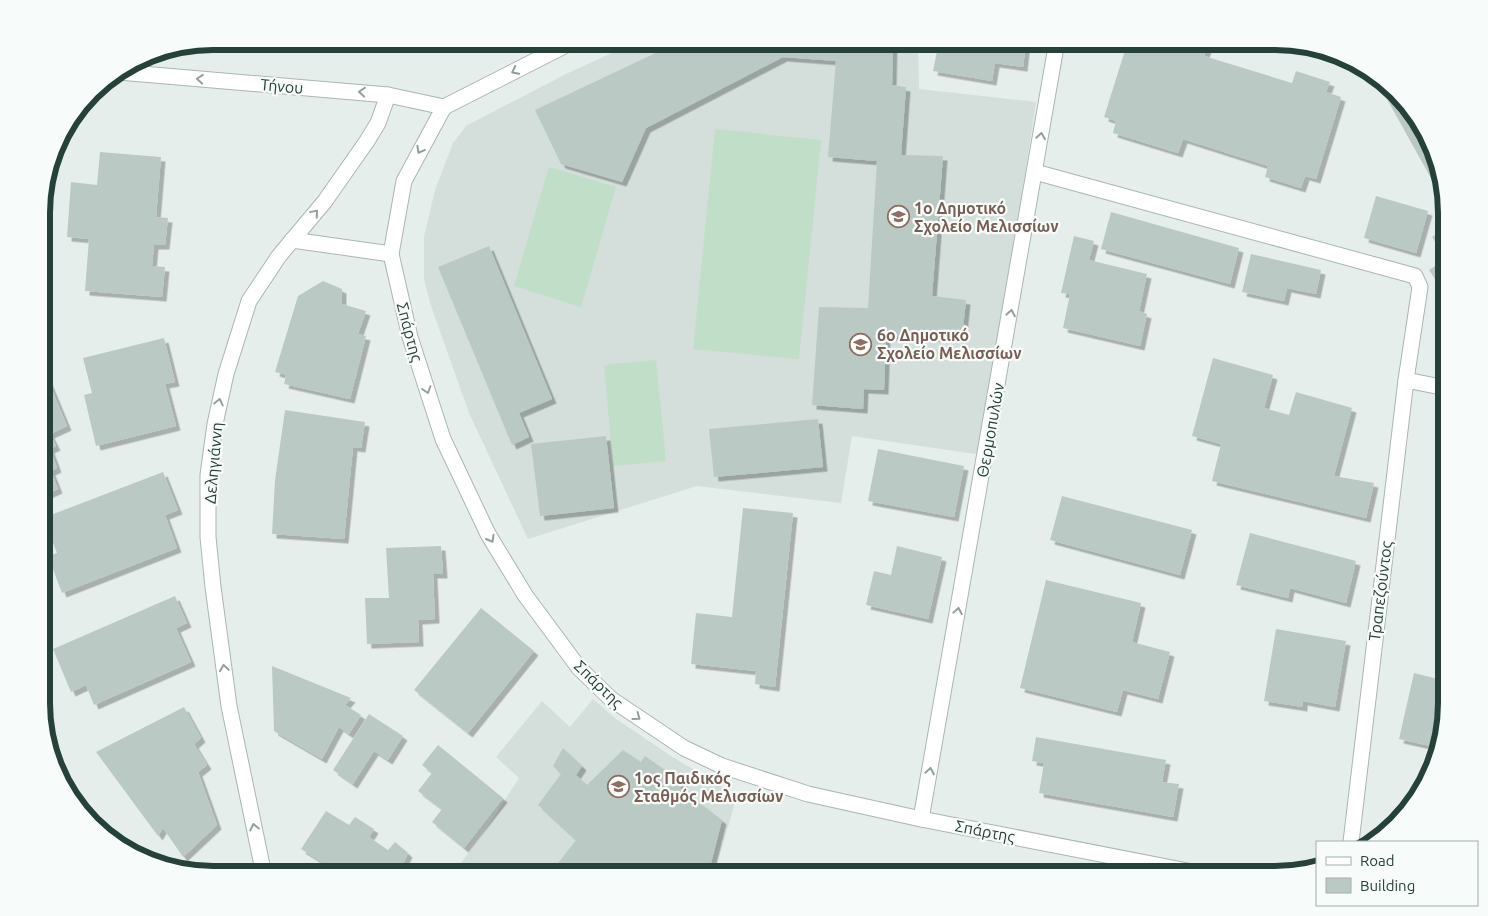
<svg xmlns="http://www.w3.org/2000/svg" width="1488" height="916" font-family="Ubuntu,sans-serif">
<defs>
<filter id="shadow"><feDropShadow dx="4.5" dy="4.5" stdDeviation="0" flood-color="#0004"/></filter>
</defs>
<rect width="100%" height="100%" fill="#e6eeeb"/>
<g fill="#d4deda">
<path d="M 638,41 L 918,41 L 919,89 L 1036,102 L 982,455 L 852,436 L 841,503 L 697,486 L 528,539 L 469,413 L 431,306 L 424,279 L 424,237 L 435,190 L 453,143 L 466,126 L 566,74 Z"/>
<path d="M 593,699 L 615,718 L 671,756 L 737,796 L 714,875 L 477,875 L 460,864 L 481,837 L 519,778 L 496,757 L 542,701 L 570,727 Z"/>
</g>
<g fill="#c1dec9">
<path d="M 715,129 L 821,140 L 799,359 L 693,349 Z"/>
<path d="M 549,167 L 616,187 L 581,307 L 514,286 Z"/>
<path d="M 656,360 L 666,461 L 613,466 L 604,365 Z"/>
</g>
<g fill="#bbc9c4" filter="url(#shadow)">
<path d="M 681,41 L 893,41 L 892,85 L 906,87 L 901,155 L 943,156 L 932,296 L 966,300 L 962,338 L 886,336 L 884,390 L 864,389 L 863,409 L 812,405 L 819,307 L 868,308 L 877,161 L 828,157 L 836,61 L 783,57 L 646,128 L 622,182 L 561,164 L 535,110 Z"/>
<path d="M 939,41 L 1026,41 L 1023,67 L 995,63 L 992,81 L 933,71 Z"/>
<path d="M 1128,41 L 1185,41 L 1207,48 L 1204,56 L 1292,83 L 1296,71 L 1330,82 L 1326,92 L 1341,97 L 1316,179 L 1305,176 L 1301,188 L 1265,177 L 1268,166 L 1183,139 L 1178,153 L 1113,133 L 1116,121 L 1104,117 Z"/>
<path d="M 1373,74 L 1424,127 L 1445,197 L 1442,198 Z"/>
<path d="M 100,152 L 161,157 L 156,217 L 168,218 L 165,245 L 154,245 L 152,266 L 165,267 L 162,297 L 85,291 L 89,239 L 67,237 L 71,182 L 97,185 Z"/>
<path d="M 1376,196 L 1428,211 L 1416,253 L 1364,238 Z"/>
<path d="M 1111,212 L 1239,248 L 1230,284 L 1101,249 Z"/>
<path d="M 1446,227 L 1446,258 L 1432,237 Z"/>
<path d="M 1074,236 L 1094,241 L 1089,260 L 1147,274 L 1139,311 L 1147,314 L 1140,346 L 1063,328 L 1070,294 L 1061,293 Z"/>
<path d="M 489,246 L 552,399 L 519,413 L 529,437 L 512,445 L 438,267 Z"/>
<path d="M 1251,254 L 1321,270 L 1316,294 L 1287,288 L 1284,301 L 1242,292 Z"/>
<path d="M 1446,259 L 1446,296 L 1429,270 Z"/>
<path d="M 323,281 L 342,289 L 342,304 L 366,311 L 358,334 L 366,336 L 350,399 L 284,384 L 286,375 L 275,372 L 298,296 Z"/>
<path d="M 1442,325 L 1446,326 L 1446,361 L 1438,360 Z"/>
<path d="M 164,338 L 175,382 L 165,384 L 176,426 L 96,446 L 84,395 L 92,393 L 83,358 Z"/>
<path d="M 1213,358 L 1273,375 L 1264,408 L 1289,415 L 1296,392 L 1352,408 L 1334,476 L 1374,483 L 1366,518 L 1212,481 L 1221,444 L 1192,436 Z"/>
<path d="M 43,368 L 67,426 L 50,434 L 56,446 L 50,449 L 57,468 L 51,471 L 58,489 L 43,496 Z"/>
<path d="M 285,410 L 365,422 L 361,448 L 353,447 L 344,539 L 272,534 L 275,480 Z"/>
<path d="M 818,419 L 823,467 L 714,477 L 709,429 Z"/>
<path d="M 606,436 L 614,508 L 540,516 L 531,444 Z"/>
<path d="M 878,449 L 964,466 L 954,517 L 868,501 Z"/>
<path d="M 163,472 L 178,510 L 165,515 L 177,548 L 62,593 L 48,556 L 57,553 L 43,518 Z"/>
<path d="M 1062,496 L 1192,530 L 1180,575 L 1050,540 Z"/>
<path d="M 743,508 L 793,513 L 775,687 L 755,684 L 756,671 L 691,664 L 696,613 L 732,617 Z"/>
<path d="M 1250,533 L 1356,561 L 1346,603 L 1290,588 L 1288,598 L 1236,585 Z"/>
<path d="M 441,546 L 443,574 L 433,574 L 435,619 L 418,620 L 419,642 L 367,644 L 365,598 L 389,598 L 386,548 Z"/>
<path d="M 897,546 L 942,557 L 928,619 L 866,605 L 874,571 L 891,575 Z"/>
<path d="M 1046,580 L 1141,603 L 1132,642 L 1170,652 L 1158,699 L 1123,690 L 1117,712 L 1020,688 Z"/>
<path d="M 175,596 L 187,623 L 176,628 L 191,662 L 94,705 L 86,685 L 71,692 L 53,649 Z"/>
<path d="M 481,608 L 534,651 L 468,733 L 414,690 Z"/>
<path d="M 1276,629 L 1346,641 L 1335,707 L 1303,701 L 1303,707 L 1264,701 Z"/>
<path d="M 272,666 L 351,698 L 345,705 L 361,715 L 349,734 L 339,727 L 322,759 L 274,731 Z"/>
<path d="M 1414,673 L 1446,681 L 1446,714 L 1435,747 L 1399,739 Z"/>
<path d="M 184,707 L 201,738 L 194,744 L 207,765 L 198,772 L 217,825 L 183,857 L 163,828 L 158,836 L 96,752 Z"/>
<path d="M 369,714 L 403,736 L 388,760 L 374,751 L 353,784 L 333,770 Z"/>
<path d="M 1036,737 L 1166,760 L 1162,782 L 1179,784 L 1173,817 L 1039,793 L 1044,763 L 1032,761 Z"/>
<path d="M 438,745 L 503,798 L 464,848 L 432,822 L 442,809 L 418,791 L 432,773 L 422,765 Z"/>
<path d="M 563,748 L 582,766 L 576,775 L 587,785 L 623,750 L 641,762 L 645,756 L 684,783 L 680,788 L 722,820 L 708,875 L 555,875 L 552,871 L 576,840 L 538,805 L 561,774 L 553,766 Z"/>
<path d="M 326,811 L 349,825 L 355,817 L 374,829 L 369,837 L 388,850 L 395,842 L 408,853 L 398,875 L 324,875 L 328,866 L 301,849 Z"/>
</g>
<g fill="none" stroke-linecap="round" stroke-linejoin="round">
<defs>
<path id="pedestrian" d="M 1035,172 L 1415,276 L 1420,287 L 1406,380"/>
<g id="minor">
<path d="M 119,72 L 388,95 L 444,107"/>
<path d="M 444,107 L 404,181 L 391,254 L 410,337 L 443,439 L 488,534 L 525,595 L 579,668 L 611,699 L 684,748 L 722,766 L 808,794 L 921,819 L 1203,874"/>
<path d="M 444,107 L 574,41"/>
<path d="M 292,240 L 391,254"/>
<path d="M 66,787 L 86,814"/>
<path d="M 921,819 L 1057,41"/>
<path d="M 1351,842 L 1406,380 L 1446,388"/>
<path d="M 264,875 L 229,706 L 213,587 L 208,537 L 208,475 L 215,424 L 226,374 L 249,301 L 279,256 L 325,201 L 367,141 L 378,123 L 388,95"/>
</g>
</defs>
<use href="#pedestrian" stroke="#a9b6b2" stroke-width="17"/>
<use href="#minor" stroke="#a9b6b2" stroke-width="17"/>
<use href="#pedestrian" stroke="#fff" stroke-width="15"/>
<use href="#minor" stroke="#fff" stroke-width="15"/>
</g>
<defs><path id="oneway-chevron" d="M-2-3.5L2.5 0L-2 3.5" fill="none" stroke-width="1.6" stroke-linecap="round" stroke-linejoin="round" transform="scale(1.25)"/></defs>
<g stroke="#92a09c">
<use href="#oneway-chevron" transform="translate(515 71) rotate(153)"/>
<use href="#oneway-chevron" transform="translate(200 79) rotate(-175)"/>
<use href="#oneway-chevron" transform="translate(362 92) rotate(-175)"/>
<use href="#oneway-chevron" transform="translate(1041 136) rotate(-81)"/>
<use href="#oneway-chevron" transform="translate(420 150) rotate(119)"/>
<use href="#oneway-chevron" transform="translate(315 213) rotate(-50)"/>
<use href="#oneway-chevron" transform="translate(1011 313) rotate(-80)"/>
<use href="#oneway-chevron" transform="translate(427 390) rotate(72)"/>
<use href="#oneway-chevron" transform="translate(219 402) rotate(-78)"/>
<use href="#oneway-chevron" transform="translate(491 539) rotate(60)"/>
<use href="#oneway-chevron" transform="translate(958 611) rotate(-80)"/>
<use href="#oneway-chevron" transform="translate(224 668) rotate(-98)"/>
<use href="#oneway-chevron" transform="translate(637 717) rotate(36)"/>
<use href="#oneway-chevron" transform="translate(930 771) rotate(-80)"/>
<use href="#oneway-chevron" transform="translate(254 827) rotate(-102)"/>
</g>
<defs>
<symbol id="school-ring" viewBox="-11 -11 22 22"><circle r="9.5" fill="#f7fbf9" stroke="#8d6e63" stroke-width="1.5"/><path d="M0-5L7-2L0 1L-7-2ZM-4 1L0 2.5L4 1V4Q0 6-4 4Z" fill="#8d6e63"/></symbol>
</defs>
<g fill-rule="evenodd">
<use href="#school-ring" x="886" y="204" width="25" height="25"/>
<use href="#school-ring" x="848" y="332" width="25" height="25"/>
<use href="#school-ring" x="606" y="774" width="25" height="25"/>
</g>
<g text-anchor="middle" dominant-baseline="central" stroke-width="4.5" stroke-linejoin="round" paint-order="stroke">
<g font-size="16" fill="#26403a" stroke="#f7fbf9">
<text transform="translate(282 86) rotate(5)">Τήνου</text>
<text transform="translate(410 332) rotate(75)">Σπάρτης</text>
<text transform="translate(990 430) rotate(-80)">Θερμοπυλών</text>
<text transform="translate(213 463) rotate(-85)">Δεληγιάννη</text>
<text transform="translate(1380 591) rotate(-83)">Τραπεζούντος</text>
<text transform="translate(599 684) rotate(44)">Σπάρτης</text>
<text transform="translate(985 831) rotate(11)">Σπάρτης</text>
</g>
<g font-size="16" font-weight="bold" fill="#785e54" stroke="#f7fbf9" text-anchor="start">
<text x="914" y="208">1ο Δημοτικό<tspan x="914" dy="18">Σχολείο Μελισσίων</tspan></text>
<text x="877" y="335">6ο Δημοτικό<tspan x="877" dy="18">Σχολείο Μελισσίων</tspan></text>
<text x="634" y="778">1ος Παιδικός<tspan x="634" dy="18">Σταθμός Μελισσίων</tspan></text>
</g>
</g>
<path d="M0 0H1488V916H0ZM213 50H1275A163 163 0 0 1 1438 213V703A163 163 0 0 1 1275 866H213A163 163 0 0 1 50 703V213A163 163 0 0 1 213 50Z" fill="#f7fbf9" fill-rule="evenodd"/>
<path fill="none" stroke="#26403a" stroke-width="6" d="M213 50H1275A163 163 0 0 1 1438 213V703A163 163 0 0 1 1275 866H213A163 163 0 0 1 50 703V213A163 163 0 0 1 213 50Z"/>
<rect x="1316" y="841" width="162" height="65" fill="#f7fbf9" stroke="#a3b0ad"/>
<rect x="1326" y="857" width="25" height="8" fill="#ffffff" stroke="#a3b0ad"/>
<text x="1360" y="866" font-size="15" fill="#26403a">Road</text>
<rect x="1326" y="878" width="25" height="15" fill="#bbc9c4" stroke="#a3b0ad"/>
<text x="1360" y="891" font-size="15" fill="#26403a">Building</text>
</svg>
